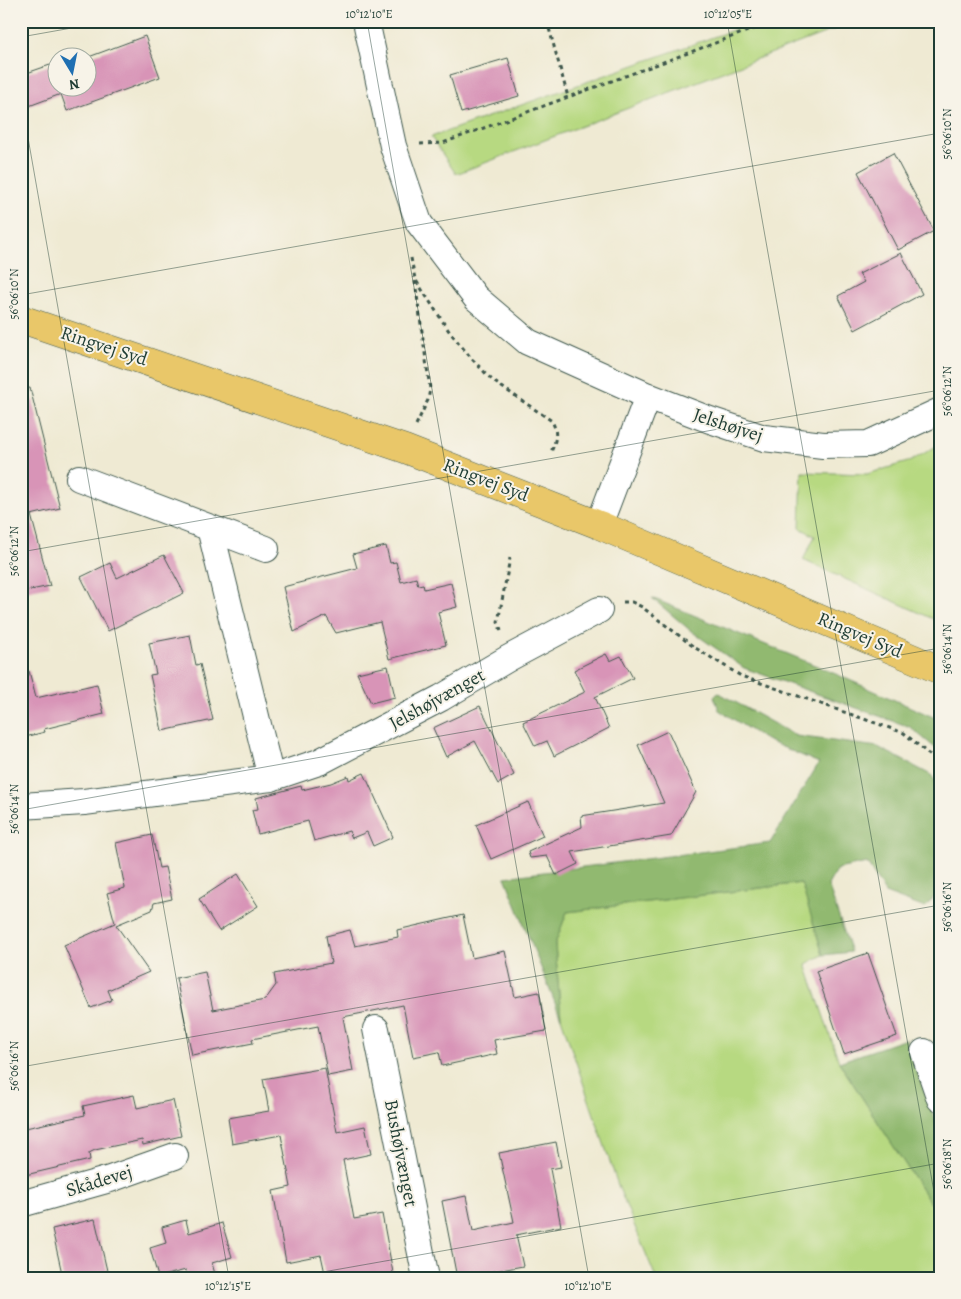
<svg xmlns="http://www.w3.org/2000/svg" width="961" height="1299" font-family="Alegreya,serif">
<rect width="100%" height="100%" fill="#f7f3e8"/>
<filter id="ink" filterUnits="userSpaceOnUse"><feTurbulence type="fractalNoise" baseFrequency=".02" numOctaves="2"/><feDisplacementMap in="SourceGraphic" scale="10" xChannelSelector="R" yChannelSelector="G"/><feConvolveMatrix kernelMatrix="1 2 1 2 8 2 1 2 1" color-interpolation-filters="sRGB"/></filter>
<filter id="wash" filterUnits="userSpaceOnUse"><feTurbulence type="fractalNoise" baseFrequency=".0096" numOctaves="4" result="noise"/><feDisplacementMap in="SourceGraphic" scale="20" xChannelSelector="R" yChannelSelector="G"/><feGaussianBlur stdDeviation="1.12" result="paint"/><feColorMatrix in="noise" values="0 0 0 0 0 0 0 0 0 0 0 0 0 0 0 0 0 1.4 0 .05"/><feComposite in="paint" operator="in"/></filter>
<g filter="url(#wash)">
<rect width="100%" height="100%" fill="#efead3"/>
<g fill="#b7d981" stroke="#6b8b5a">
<path d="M 735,21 L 856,21 L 456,174 L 431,137 L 736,29 Z"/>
<path d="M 940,444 L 940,622 L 803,560 L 815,536 L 800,528 L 802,472 L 867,474 L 911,461 Z"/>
<path d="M 802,883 L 823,955 L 806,964 L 839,1062 L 940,1218 L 940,1278 L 656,1278 L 619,1188 L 561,1018 L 555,944 L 567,912 Z"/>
</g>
<g fill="#91b96f" stroke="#587b52">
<path d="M 652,598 L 822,668 L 940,720 L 940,752 L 910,727 L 744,668 L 691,631 Z"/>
<path d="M 719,693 L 796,736 L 878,747 L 931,775 L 940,788 L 940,880 L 938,892 L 925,908 L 885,893 L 867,863 L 837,869 L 828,885 L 851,952 L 823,955 L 801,883 L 567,912 L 555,944 L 561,1018 L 505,877 L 770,843 L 819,763 L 766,740 L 719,710 L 714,696 Z"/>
<path d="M 906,1039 L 940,1133 L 940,1218 L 839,1062 Z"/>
</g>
<g id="blocks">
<g fill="#d894b7">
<path d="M 145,36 L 160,77 L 67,111 L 61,94 L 21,109 L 21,75 L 50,65 L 52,70 L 58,68 L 58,88 L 88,88 L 86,58 Z"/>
<path d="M 508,58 L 519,96 L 461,113 L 450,75 Z"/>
<path d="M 893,153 L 934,231 L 898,250 L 858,172 Z"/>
<path d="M 901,253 L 922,294 L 855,330 L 838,296 L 864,282 L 859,274 Z"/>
<path d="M 30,388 L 60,508 L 31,515 L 50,586 L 21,592 L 21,389 Z"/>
<path d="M 386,546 L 390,563 L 396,562 L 401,582 L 416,578 L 418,585 L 423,584 L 424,589 L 451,583 L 457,607 L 438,612 L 446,645 L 389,659 L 380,622 L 336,633 L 326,616 L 294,632 L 283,587 L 357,568 L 353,554 Z"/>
<path d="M 164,555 L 184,593 L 108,631 L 81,577 L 110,563 L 117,578 Z"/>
<path d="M 190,635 L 196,665 L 200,664 L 213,720 L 162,731 L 150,675 L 156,674 L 149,643 Z"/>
<path d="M 606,654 L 610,661 L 621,656 L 633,678 L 595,697 L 609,728 L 554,756 L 547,741 L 535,746 L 523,722 L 585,692 L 574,670 Z"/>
<path d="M 388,666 L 395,697 L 371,703 L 357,673 Z"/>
<path d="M 29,671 L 36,698 L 97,684 L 104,714 L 44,729 L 45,732 L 21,738 L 21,672 Z"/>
<path d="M 480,706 L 514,775 L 498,784 L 475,741 L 446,757 L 433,728 Z"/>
<path d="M 668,731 L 696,792 L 671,836 L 572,852 L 578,864 L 556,875 L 547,856 L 530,858 L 528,852 L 582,827 L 581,816 L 664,803 L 638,745 Z"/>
<path d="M 364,773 L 393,837 L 373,846 L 367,832 L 352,838 L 349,831 L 314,841 L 308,821 L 258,834 L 252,810 L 258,809 L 256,798 L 301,786 L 302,790 L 331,783 L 348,776 L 349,780 Z"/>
<path d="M 528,802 L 543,836 L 491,859 L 476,825 Z"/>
<path d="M 152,835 L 159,868 L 165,867 L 172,899 L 154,903 L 152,910 L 116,925 L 149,972 L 108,990 L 112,1000 L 91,1008 L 64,945 L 115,923 L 107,893 L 125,888 L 116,843 Z"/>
<path d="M 238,874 L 258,906 L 219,931 L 199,899 Z"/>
<path d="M 463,915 L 472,958 L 505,951 L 515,997 L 539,992 L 546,1031 L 494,1040 L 497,1054 L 442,1066 L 439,1052 L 413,1057 L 403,1005 L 343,1017 L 353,1071 L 328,1076 L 318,1026 L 252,1039 L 253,1043 L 192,1055 L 176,978 L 205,972 L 213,1010 L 265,1000 L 276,985 L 274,974 L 331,963 L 326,936 L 350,930 L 355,946 L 398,937 L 397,930 Z"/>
<path d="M 868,953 L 897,1036 L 844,1054 L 816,971 Z"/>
<path d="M 325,1068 L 337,1132 L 365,1126 L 371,1154 L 343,1160 L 354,1219 L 382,1214 L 394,1278 L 326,1278 L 321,1255 L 286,1262 L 273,1191 L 291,1187 L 281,1135 L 232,1144 L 228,1118 L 269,1111 L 263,1079 Z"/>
<path d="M 134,1095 L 137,1108 L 173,1100 L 181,1136 L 143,1145 L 142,1140 L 95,1150 L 89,1153 L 90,1160 L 21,1176 L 21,1129 L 85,1115 L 83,1106 Z"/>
<path d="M 556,1142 L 561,1167 L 550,1169 L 561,1226 L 516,1235 L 523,1266 L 457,1278 L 442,1201 L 466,1196 L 473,1231 L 514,1222 L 499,1153 Z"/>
<path d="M 95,1219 L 108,1275 L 96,1278 L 63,1278 L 52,1229 Z"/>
<path d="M 186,1220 L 189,1233 L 222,1223 L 232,1257 L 212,1263 L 216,1278 L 188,1278 L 186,1270 L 158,1277 L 150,1248 L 166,1243 L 162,1227 Z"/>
</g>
</g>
</g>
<g filter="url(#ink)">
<use href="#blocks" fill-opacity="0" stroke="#3e574c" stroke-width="1"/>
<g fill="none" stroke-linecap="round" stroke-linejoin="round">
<defs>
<g id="minor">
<path d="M 366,21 L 393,146 L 419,223 L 476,298 L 528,342 L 648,396 L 710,420 L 764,438 L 823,445 L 868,444 L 940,411"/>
<path d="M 79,478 L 266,549"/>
<path d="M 599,525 L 648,396"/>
<path d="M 210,528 L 271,778"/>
<path d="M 21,806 L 84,802 L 271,778 L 319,762 L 441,698 L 509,658 L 599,610"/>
<path d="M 376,1029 L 426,1278"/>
<path d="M 924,1052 L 940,1099"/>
<path d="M 21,1204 L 110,1179 L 175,1156"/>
</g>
<path id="major" d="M 21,319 L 405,449 L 599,525 L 940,670"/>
</defs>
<use href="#minor" stroke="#3e574c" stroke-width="28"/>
<use href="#major" stroke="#3e574c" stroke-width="29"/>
<g stroke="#3e574c" stroke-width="3" stroke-dasharray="4 4" stroke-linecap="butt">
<path d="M 547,21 L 568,97"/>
<path d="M 420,144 L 443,143 L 775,21"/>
<path d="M 411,258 L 415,279 L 449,331 L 472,359 L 493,381 L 552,421 C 558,433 556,440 551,452"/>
<path d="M 415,281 L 430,389 L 428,400 L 416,425"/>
<path d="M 623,602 L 632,602 L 642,607 L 694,647 L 741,676 L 904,733 L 933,758 L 940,771"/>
<path d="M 501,631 L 498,622 L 510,558"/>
<path d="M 940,908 L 938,919 L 940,968"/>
</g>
<use href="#minor" stroke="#fff" stroke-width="26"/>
<use href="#major" stroke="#e9c769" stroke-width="28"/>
</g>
</g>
<path fill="none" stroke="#1f3d34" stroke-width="1" stroke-opacity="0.45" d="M 367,21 L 589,1278M 727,21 L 940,1226M 21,37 L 111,21M 21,98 L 229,1278M 21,295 L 940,133M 21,552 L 940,390M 21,810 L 940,648M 21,1067 L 940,905M 289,1278 L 940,1163"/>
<g text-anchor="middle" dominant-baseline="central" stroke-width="4" stroke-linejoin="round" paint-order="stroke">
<g font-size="19" fill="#1f3d34" stroke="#f7f3e8">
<text transform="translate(104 346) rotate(18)">Ringvej Syd</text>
<text transform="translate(728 425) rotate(18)">Jelshøjvej</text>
<text transform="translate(486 480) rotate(21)">Ringvej Syd</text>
<text transform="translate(860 635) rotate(23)">Ringvej Syd</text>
<text transform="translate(437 699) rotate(-29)">Jelshøjvænget</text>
<text transform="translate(401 1153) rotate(79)">Bushøjvænget</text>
<text transform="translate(99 1181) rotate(-17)">Skådevej</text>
</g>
</g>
<rect width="961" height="1299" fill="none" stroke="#f7f3e8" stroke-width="55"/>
<g transform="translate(72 72) rotate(170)"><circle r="24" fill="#f7f3e8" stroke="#a1aaa0"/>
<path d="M0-4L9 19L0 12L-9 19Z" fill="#1f6fb2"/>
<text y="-8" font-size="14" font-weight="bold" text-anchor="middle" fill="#1f3d34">N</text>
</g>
<rect x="28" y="28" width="906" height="1244" fill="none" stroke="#1f3d34" stroke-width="2"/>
<g font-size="12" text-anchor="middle" fill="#1f3d34">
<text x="369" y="18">10°12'10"E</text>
<text x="728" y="18">10°12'05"E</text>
<text transform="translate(947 134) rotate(-90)" y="4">56°06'10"N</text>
<text transform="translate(14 294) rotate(-90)" y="4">56°06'10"N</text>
<text transform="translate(947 391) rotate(-90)" y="4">56°06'12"N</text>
<text transform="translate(14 551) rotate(-90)" y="4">56°06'12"N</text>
<text transform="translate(947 649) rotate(-90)" y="4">56°06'14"N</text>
<text transform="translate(14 809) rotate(-90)" y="4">56°06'14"N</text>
<text transform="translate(947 907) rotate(-90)" y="4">56°06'16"N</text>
<text transform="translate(14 1066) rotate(-90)" y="4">56°06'16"N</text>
<text transform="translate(947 1164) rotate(-90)" y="4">56°06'18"N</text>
<text x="228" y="1290">10°12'15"E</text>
<text x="588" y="1290">10°12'10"E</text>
</g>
</svg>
